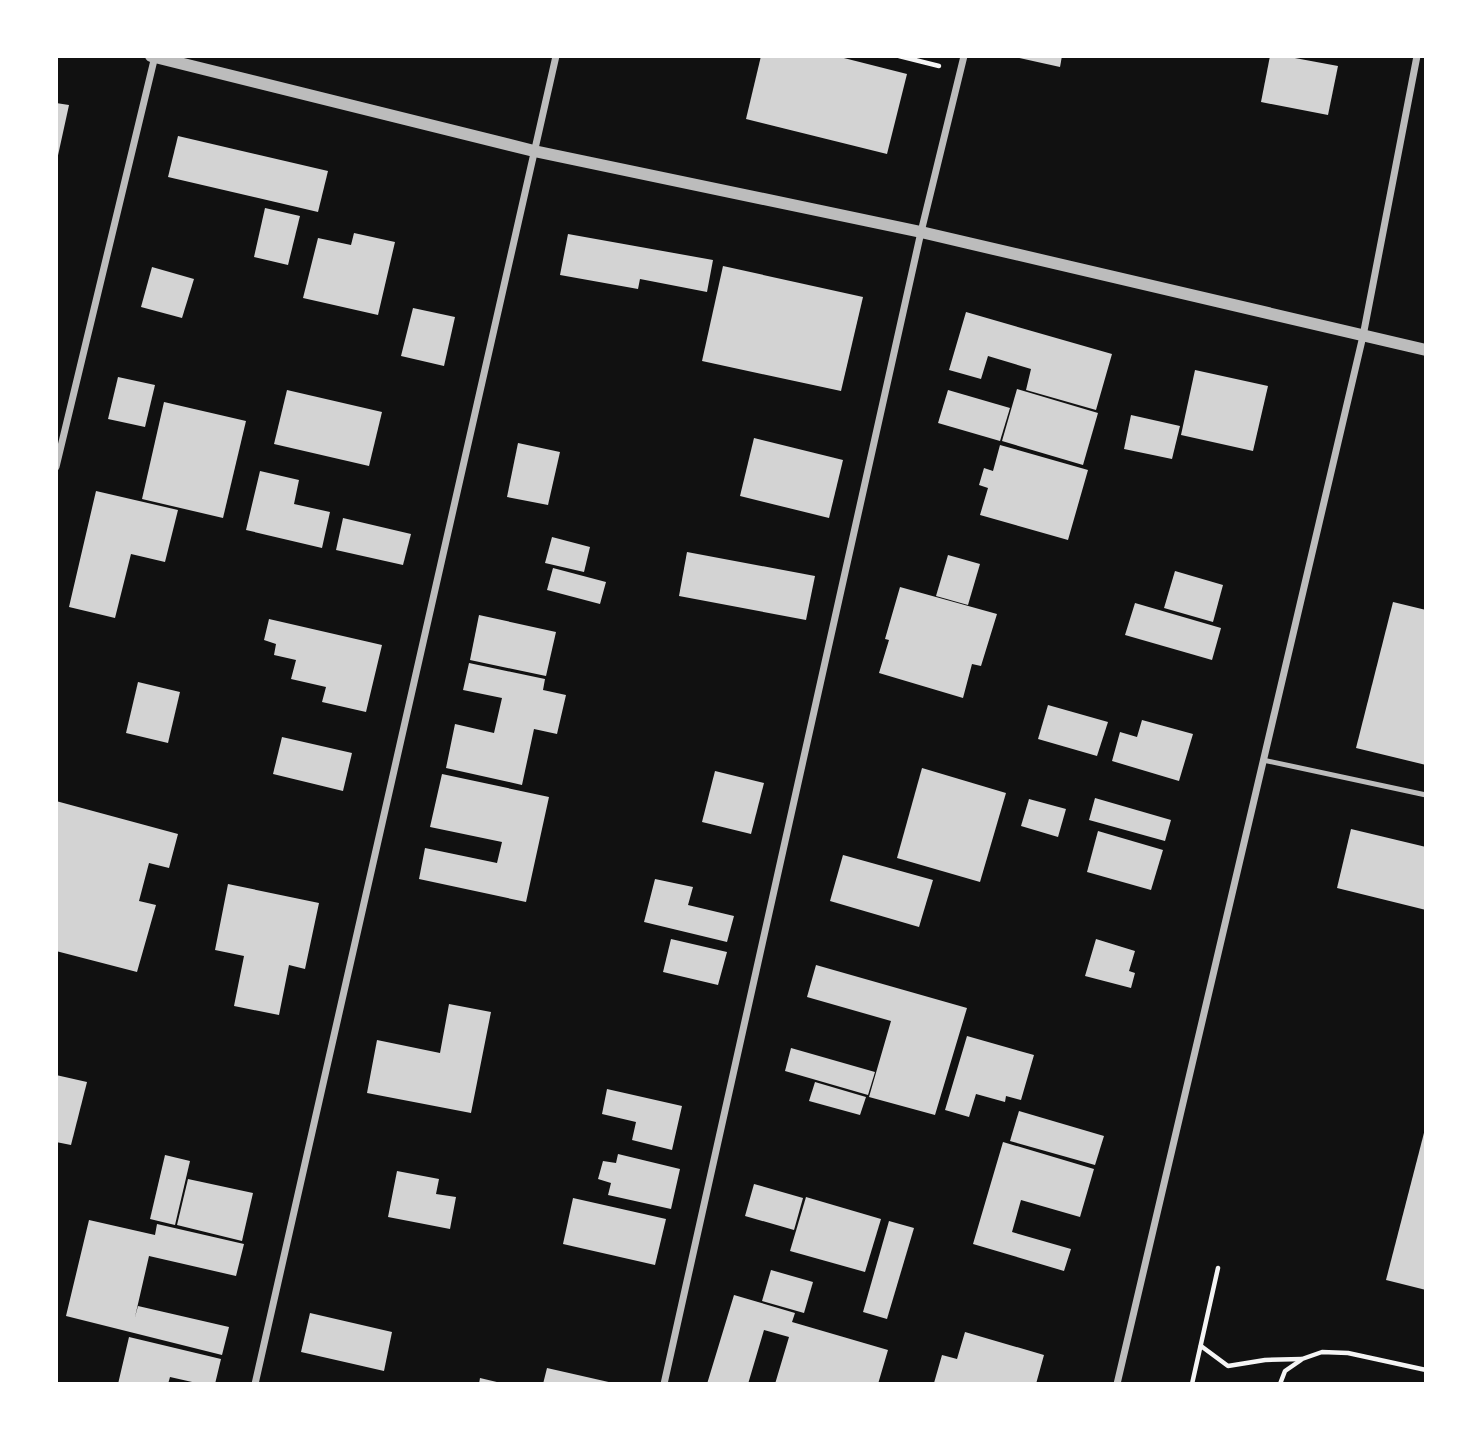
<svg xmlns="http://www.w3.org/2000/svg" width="1482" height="1440" font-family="Overpass,sans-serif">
<rect width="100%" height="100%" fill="#111"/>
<g fill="#d3d3d3">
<path d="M 761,56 L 836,56 L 907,74 L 887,154 L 746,119 Z"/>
<path d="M 1010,56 L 1062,56 L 1060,67 Z"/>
<path d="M 1270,56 L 1284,56 L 1338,66 L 1328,115 L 1261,102 Z"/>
<path d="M 56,103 L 69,105 L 57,160 L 56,160 Z"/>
<path d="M 178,136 L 328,171 L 318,212 L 168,177 Z"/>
<path d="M 265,208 L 300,216 L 288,265 L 254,257 Z"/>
<path d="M 354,233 L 395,242 L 378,315 L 303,298 L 318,238 L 351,245 Z"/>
<path d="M 568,234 L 713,260 L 707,292 L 640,279 L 638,289 L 560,275 Z"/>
<path d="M 723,266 L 863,297 L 841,391 L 702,361 Z"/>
<path d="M 152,267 L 194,279 L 182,318 L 141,307 Z"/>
<path d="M 413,308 L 455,317 L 444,366 L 401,356 Z"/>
<path d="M 966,312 L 1112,354 L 1096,410 L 1026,390 L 1031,369 L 988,356 L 981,379 L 949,370 Z"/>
<path d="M 1195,370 L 1268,386 L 1253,451 L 1181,435 Z"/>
<path d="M 118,377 L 155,385 L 145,427 L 108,419 Z"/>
<path d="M 1017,389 L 1098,413 L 1083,465 L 1002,441 Z"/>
<path d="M 287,390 L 382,412 L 369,466 L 274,444 Z"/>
<path d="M 948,390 L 1010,408 L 1000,441 L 938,423 Z"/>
<path d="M 164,402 L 246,421 L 223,518 L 142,499 Z"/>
<path d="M 1131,415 L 1180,426 L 1172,459 L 1124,449 Z"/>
<path d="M 754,438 L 843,460 L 829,518 L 740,496 Z"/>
<path d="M 518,443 L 560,452 L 548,505 L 507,497 Z"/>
<path d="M 1000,445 L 1088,470 L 1068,540 L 980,515 L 988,488 L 979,485 L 984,468 L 993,471 Z"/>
<path d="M 260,471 L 299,480 L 294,504 L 330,512 L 322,548 L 246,530 Z"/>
<path d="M 96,491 L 178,510 L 165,562 L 131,554 L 115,618 L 69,607 Z"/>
<path d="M 343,518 L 411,534 L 403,565 L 336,550 Z"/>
<path d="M 552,537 L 590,547 L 584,572 L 545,563 Z"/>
<path d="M 687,552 L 815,576 L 806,620 L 679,596 Z"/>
<path d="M 948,555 L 980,564 L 968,605 L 936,596 Z"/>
<path d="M 553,568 L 606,582 L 600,604 L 547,590 Z"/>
<path d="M 1175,571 L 1223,585 L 1213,622 L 1164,608 Z"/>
<path d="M 900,587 L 997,614 L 981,666 L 972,664 L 963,698 L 879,673 L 889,640 L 885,639 Z"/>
<path d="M 1393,602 L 1426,610 L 1426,765 L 1356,748 Z"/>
<path d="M 1135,603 L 1221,628 L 1212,660 L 1125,635 Z"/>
<path d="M 479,615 L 556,632 L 546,676 L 470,660 Z"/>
<path d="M 269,619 L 382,645 L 366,712 L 322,702 L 326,687 L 291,679 L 296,660 L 274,655 L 276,644 L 264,640 Z"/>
<path d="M 469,663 L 545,679 L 543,690 L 566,695 L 557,734 L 534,729 L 522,785 L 446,768 L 455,724 L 494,733 L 502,698 L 463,690 Z"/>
<path d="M 138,682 L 180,692 L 168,743 L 126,733 Z"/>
<path d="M 1048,705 L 1108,722 L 1097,756 L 1038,739 Z"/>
<path d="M 1142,720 L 1193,734 L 1179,781 L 1112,761 L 1120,732 L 1137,737 Z"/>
<path d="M 282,737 L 352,753 L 343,791 L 273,774 Z"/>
<path d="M 922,768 L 1006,793 L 980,882 L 897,858 Z"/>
<path d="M 715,771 L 764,783 L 751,834 L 702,822 Z"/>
<path d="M 442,774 L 549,797 L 526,902 L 419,879 L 425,848 L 497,863 L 502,842 L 430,827 Z"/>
<path d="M 1095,798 L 1171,820 L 1165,841 L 1089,820 Z"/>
<path d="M 1029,799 L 1066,809 L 1058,837 L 1021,826 Z"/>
<path d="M 56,801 L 178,834 L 169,868 L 149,863 L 139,901 L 156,905 L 137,972 L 56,951 Z"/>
<path d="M 1351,829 L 1426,847 L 1426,910 L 1337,888 Z"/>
<path d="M 1098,831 L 1163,850 L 1151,890 L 1087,872 Z"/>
<path d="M 843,855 L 933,880 L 919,927 L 830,901 Z"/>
<path d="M 655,879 L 693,887 L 688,905 L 734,916 L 727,942 L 644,922 Z"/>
<path d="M 228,884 L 319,903 L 305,969 L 289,965 L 279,1015 L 234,1006 L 244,956 L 215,950 Z"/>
<path d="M 671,939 L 727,952 L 718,985 L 663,972 Z"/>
<path d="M 1096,939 L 1135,951 L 1129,971 L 1135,973 L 1131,988 L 1085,976 Z"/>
<path d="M 816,965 L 967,1008 L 935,1115 L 869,1097 L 891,1021 L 807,997 Z"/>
<path d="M 449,1004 L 491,1012 L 471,1113 L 367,1093 L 377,1040 L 440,1053 Z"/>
<path d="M 967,1036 L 1034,1055 L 1021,1100 L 1006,1096 L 1005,1102 L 976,1094 L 969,1117 L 945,1110 Z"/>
<path d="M 791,1048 L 875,1072 L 868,1095 L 785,1071 Z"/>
<path d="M 56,1075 L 87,1082 L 71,1145 L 56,1142 Z"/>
<path d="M 815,1082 L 866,1097 L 860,1115 L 809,1101 Z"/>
<path d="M 607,1089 L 682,1106 L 672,1150 L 632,1140 L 636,1122 L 602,1114 Z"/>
<path d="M 1019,1111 L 1104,1136 L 1095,1165 L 1010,1141 Z"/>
<path d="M 1425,1129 L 1426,1129 L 1426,1290 L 1386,1280 Z"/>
<path d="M 1003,1142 L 1094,1169 L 1080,1217 L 1021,1200 L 1012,1232 L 1071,1249 L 1064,1271 L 973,1244 Z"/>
<path d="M 618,1154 L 680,1169 L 671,1209 L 608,1195 L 611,1183 L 598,1179 L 603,1161 L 616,1163 Z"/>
<path d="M 165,1155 L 190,1161 L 175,1225 L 150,1219 Z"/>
<path d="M 397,1171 L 439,1179 L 436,1194 L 456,1197 L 450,1229 L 388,1217 Z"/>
<path d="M 188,1179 L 253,1193 L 242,1241 L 177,1225 Z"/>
<path d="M 754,1184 L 803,1198 L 794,1230 L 745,1216 Z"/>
<path d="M 806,1197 L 881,1219 L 865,1272 L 790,1251 Z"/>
<path d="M 573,1198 L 666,1219 L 655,1265 L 563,1244 Z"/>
<path d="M 89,1220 L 155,1235 L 157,1224 L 244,1244 L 236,1276 L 149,1256 L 135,1317 L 138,1306 L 229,1327 L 222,1355 L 66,1316 Z"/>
<path d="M 889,1221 L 914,1228 L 887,1319 L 863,1312 Z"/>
<path d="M 771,1270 L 813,1282 L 804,1313 L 762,1301 Z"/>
<path d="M 734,1295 L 795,1313 L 792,1322 L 888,1350 L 878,1384 L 775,1384 L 789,1337 L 764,1330 L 748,1384 L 707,1384 Z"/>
<path d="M 310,1313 L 392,1332 L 384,1371 L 301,1352 Z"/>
<path d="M 965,1332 L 1044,1355 L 1036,1384 L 934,1383 L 942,1355 L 957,1359 Z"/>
<path d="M 129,1337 L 221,1359 L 215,1384 L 201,1384 L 170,1377 L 168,1384 L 118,1384 Z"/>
<path d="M 547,1368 L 613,1383 L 613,1384 L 543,1384 Z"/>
<path d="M 480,1378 L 501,1383 L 501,1384 L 479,1384 Z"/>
</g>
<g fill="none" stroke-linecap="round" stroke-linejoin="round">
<g stroke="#f5f5f5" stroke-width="4.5">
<path d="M 899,56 L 939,66"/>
<path d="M 1201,1346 L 1228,1366 L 1265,1360 L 1302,1359 L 1322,1352 L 1348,1353 L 1426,1370"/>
<path d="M 1192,1384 L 1218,1268"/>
<path d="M 1280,1384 L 1285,1371 L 1301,1360"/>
</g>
<path stroke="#bcbcbc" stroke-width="5" d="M 1263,760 L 1426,795"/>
<g stroke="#bcbcbc" stroke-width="7">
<path d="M 56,467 L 155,56"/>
<path d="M 255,1384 L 556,56"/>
<path d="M 664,1384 L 921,232 L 964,56"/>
<path d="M 1117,1384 L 1363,336 L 1417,56"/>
</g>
<path stroke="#bcbcbc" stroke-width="12" d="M 151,56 L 534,151 L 921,232 L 1426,350"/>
</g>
<rect width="1482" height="1440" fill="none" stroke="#ffffff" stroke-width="116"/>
</svg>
